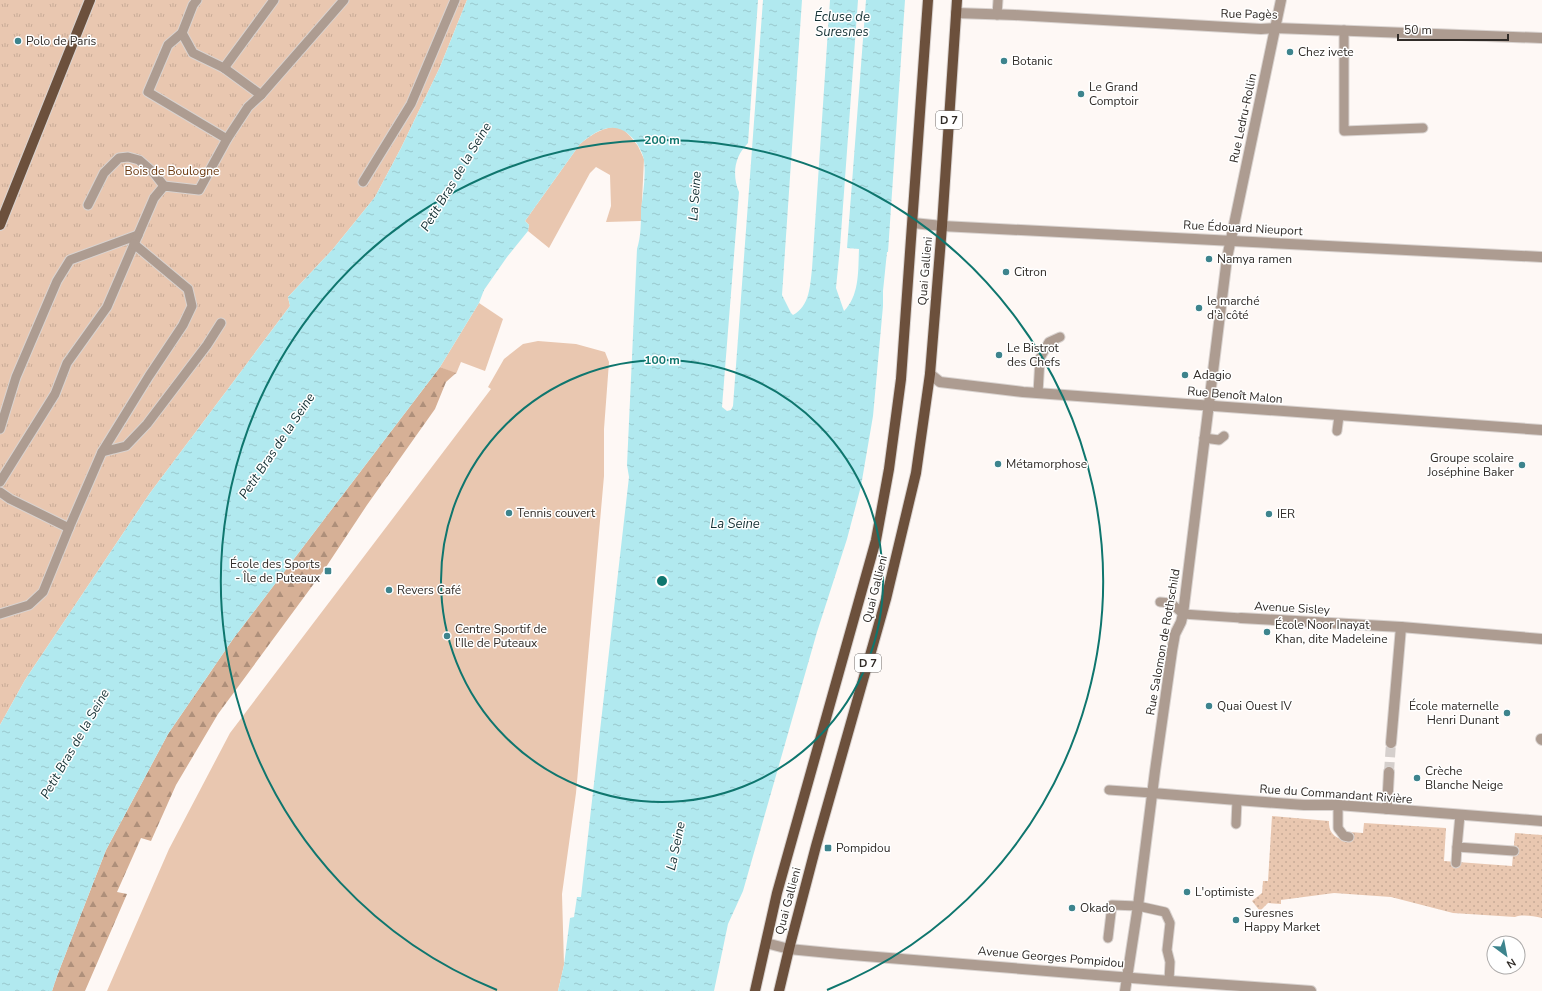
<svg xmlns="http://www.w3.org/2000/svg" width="1542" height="991" font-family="'Nunito Sans',sans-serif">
<defs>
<pattern id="forest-firs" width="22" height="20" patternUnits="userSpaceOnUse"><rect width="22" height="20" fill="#d6b096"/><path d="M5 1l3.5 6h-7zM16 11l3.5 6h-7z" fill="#ae8f7a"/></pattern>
<pattern id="park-tufts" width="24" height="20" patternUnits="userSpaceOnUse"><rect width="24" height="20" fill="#e9c7b0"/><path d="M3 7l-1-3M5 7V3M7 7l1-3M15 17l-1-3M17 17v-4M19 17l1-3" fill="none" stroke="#c8ab97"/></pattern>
<pattern id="garden-dots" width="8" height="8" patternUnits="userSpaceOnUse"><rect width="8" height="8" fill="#e9c7b0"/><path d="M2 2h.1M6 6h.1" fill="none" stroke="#c8ab97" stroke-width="1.8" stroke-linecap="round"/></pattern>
<pattern id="water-ripples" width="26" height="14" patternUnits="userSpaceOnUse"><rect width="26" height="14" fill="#b1e9ef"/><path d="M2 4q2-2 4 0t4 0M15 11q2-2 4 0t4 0" fill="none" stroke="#99c8cd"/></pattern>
</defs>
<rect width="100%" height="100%" fill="#fef8f5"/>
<g fill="#e9c7b0">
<path d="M 613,127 L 623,129 L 630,136 L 638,146 L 644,159 L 641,221 L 606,222 L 611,206 L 610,175 L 596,167 L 590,173 L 549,248 L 528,231 L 529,225 L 525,221 L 580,144 C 590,136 599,129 613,127 Z"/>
<path d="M 479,303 L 503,319 L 485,371 L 461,362 L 456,374 L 440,367 Z"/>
<path d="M 538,341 L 576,344 L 605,352 L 609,362 L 604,429 L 604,476 L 576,793 L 562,894 L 564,965 L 558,991 L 107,991 L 169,849 L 230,733 L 491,389 L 488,387 L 504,359 L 523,344 Z"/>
</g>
<path fill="url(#forest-firs)" d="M 440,367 L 456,373 L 446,382 L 435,409 L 367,505 L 324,570 L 218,714 L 176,785 L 151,841 L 141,838 L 117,892 L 127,894 L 85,991 L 52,991 L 57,976 L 106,850 L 168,734 L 233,639 Z"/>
<path fill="url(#park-tufts)" d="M 0,0 L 467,0 L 440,67 L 401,148 L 375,197 L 333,249 L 288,297 L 290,306 L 150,493 L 25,680 L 0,725 Z"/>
<path fill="url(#garden-dots)" d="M 1272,816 L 1329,821 C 1328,834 1337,839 1348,841 L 1350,832 L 1363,833 L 1364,823 L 1446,828 L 1444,861 L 1512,866 L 1515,833 L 1542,835 L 1542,918 C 1533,916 1522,914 1515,917 L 1453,913 L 1391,897 L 1334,893 L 1281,900 L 1281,904 L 1268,903 L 1260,911 L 1252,901 L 1262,893 L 1263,881 L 1268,881 Z"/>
<path fill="url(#water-ripples)" d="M 467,0 L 758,0 L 748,143 C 734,157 732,175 739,192 L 722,407 L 727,411 L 731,410 L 733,406 L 763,0 L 802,0 L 782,295 L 791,313 L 793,315 C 810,306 810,285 812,269 L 830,0 L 858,0 L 840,247 L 836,288 L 844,311 C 860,295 858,269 859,249 L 847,248 L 866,0 L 905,0 L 888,252 L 887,252 L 883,291 L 883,306 L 873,416 L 861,486 L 847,539 L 817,632 L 743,891 L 728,924 L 714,991 L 558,991 L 564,965 L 570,918 L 574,917 L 577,897 L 581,897 L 629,477 L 627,465 L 637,249 C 641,237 641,222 641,209 C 643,194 646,176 644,160 C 643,154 639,146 635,141 C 617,118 598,129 580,144 L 525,221 L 529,225 L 528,231 L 507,257 L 484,290 L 479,303 L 440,367 L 233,639 L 168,734 L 106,850 L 57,976 L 52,991 L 0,991 L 0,725 L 25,680 L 150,493 L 290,306 L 288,297 L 333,249 L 375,197 L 401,148 L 440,67 Z"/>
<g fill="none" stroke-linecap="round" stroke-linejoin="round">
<path stroke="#d5cfcc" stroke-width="10" stroke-dasharray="10 5" stroke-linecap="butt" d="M 1389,772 L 1391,743"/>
<defs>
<g id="service">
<path d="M 197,0 L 193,5 L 182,33 L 193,53 L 224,68 L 261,95 L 344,0"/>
<path d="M 997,15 L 998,0"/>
<path d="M 1344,30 L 1344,131 L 1423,128"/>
<path d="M 182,33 L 168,45 L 148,92 L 227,139"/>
<path d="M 224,68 L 274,0"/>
<path d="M 363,182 L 411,104 L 455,0"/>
<path d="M 88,205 L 104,173 L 119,158 L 128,157 L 139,160 L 154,173 L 164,186"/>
<path d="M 1038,393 L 1040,358 L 1049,342 L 1060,337"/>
<path d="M 0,429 L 16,377 L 57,281 L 70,260 L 138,235"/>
<path d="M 1337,431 L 1339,416"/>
<path d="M 1204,438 L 1219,440 L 1224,436"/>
<path d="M 102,452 L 126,446 L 147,424 L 207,345 L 221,323"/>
<path d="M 0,482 L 55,394 L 67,363 L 107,307 L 154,198 L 164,186 L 199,190 L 227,139 L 248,107 L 261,95"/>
<path d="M 0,492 L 10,499 L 69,528"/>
<path d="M 1160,602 L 1171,603 L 1183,614 L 1241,618"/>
<path d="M 0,614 L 29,605 L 43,592 L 69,528 L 102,452 L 149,376 L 183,325 L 192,306 L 188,289 L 134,244"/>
<path d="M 1109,790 L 1152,793"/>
<path d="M 1338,805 L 1338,828 L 1344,836 L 1349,837"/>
<path d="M 1460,815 L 1457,847 L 1514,851"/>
<path d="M 1236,824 L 1237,800"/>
<path d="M 1456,863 L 1457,847"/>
<path d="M 1108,938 L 1112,905 L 1138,906 L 1165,912 L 1170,923 L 1167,950 L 1170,962 L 1169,981"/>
</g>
<path id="pedestrian" d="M 1541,739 L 1542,740"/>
<g id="minor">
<path d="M 956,13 L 1015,15 L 1261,29 L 1275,28 L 1542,38"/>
<path d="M 913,223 L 942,226 L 1542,257"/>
<path d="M 930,374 L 940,382 L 1023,392 L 1542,430"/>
<path d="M 1241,618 L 1401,627 L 1542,639"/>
<path d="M 1391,743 L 1401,627"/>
<path d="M 1152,793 L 1237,800 L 1304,805 L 1338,805 L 1542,821"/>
<path d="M 1387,809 L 1389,772"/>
<path d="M 1125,991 L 1138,906 L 1155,771 L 1172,651 L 1175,634 L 1181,622 L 1183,614 L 1227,258 L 1281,0"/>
</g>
<path id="tertiary" d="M 766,943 L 789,949 L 840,954 L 1157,980 L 1311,991"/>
<g id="primary">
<path d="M 0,225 L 90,0"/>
<path d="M 755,991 L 777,893 L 876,540 L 889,469 L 901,379 L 928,0"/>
<path d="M 779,991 L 789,949 L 816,846 L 886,599 L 916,473 L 930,374 L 942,226 L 957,0"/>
</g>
</defs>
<use href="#service" stroke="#d9d3d0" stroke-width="11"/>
<use href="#pedestrian" stroke="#d9d3d0" stroke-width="12"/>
<use href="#minor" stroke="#d9d3d0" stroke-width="12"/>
<use href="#tertiary" stroke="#d9d3d0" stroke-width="12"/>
<use href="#primary" stroke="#d9d3d0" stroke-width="12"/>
<use href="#service" stroke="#ad9c91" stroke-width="9"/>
<use href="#pedestrian" stroke="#ad9c91" stroke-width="10"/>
<use href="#minor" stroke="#ad9c91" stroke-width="10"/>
<use href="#tertiary" stroke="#ad9c91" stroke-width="10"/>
<use href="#primary" stroke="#6c503c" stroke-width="10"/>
</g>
<g fill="none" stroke="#0f766e" stroke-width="2">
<circle cx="662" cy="581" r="221"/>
<path d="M497 990A441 441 0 1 1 827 990"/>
</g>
<g fill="#3d848d" stroke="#fff" stroke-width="1.5">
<circle cx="18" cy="41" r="4"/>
<circle cx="1290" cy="52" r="4"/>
<circle cx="1004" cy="61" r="4"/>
<circle cx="1081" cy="94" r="4"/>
<circle cx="1209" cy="259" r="4"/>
<circle cx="1006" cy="272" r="4"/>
<circle cx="1199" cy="308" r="4"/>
<circle cx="999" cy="355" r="4"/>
<circle cx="1185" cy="375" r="4"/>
<circle cx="998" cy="464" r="4"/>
<circle cx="1522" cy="465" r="4"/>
<circle cx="509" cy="513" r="4"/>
<circle cx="1269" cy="514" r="4"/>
<rect x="324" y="567" width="8" height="8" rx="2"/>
<circle cx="389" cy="590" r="4"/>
<circle cx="1267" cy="632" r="4"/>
<circle cx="447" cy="636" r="4"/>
<circle cx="1209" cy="706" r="4"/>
<circle cx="1507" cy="713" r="4"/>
<circle cx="1417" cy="778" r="4"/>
<rect x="824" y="844" width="8" height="8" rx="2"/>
<circle cx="1187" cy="892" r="4"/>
<circle cx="1072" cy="908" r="4"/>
<circle cx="1236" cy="920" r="4"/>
</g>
<g text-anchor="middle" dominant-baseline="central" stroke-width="3" stroke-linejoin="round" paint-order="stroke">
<g fill="#fff" stroke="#6e6b68" stroke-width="1">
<rect x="936" y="111" width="26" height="18" rx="3"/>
<rect x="855" y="654" width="26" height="18" rx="3"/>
</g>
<g font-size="11" font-weight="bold" fill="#302b27">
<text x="949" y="120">D 7</text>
<text x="868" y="663">D 7</text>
</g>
<g font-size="12" fill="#302b27" stroke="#fff">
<text transform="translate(1249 14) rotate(1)">Rue Pagès</text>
<text transform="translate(1243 118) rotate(-78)">Rue Ledru-Rollin</text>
<text transform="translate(1243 228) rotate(3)">Rue Édouard Nieuport</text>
<text transform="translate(925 271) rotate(-85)">Quai Gallieni</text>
<text transform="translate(1235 395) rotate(5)">Rue Benoît Malon</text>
<text transform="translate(875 589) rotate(-76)">Quai Gallieni</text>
<text transform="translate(1292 608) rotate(3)">Avenue Sisley</text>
<text transform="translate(1163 642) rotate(-80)">Rue Salomon de Rothschild</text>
<text transform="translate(1336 794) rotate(4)">Rue du Commandant Rivière</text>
<text transform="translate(788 901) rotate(-75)">Quai Gallieni</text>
<text transform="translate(1051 957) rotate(5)">Avenue Georges Pompidou</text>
</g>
<g font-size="12" fill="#302b27" stroke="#fff" text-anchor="start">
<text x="26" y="41">Polo de Paris</text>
<text x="1298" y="52">Chez ivete</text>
<text x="1012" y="61">Botanic</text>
<text x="1089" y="87">Le Grand<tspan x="1089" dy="14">Comptoir</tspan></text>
<text x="1217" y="259">Namya ramen</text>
<text x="1014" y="272">Citron</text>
<text x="1207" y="301">le marché<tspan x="1207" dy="14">d'à côté</tspan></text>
<text x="1007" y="348">Le Bistrot<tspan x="1007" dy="14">des Chefs</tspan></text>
<text x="1193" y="375">Adagio</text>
<text x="1514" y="458" text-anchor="end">Groupe scolaire<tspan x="1514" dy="14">Joséphine Baker</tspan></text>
<text x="1006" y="464">Métamorphose</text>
<text x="517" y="513">Tennis couvert</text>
<text x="1277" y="514">IER</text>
<text x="320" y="564" text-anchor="end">École des Sports<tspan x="320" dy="14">- Île de Puteaux</tspan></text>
<text x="397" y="590">Revers Café</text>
<text x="1275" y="625">École Noor Inayat<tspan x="1275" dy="14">Khan, dite Madeleine</tspan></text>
<text x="455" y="629">Centre Sportif de<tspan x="455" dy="14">l'Ile de Puteaux</tspan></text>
<text x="1217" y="706">Quai Ouest IV</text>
<text x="1499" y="706" text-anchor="end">École maternelle<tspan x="1499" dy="14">Henri Dunant</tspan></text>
<text x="1425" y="771">Crèche<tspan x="1425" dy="14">Blanche Neige</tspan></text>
<text x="836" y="848">Pompidou</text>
<text x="1195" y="892">L'optimiste</text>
<text x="1080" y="908">Okado</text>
<text x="1244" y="913">Suresnes<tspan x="1244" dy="14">Happy Market</tspan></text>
</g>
<g font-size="12" fill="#6a380f" stroke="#fff">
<text x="172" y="171">Bois de Boulogne</text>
</g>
<g font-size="13" font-style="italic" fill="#143134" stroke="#fff">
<text x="842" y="17">Écluse de<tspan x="842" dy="15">Suresnes</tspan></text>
<text transform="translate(456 177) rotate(-59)">Petit Bras de la Seine</text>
<text transform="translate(695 196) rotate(-86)">La Seine</text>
<text transform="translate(277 446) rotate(-56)">Petit Bras de la Seine</text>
<text x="735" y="524">La Seine</text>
<text transform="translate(75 744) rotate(-60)">Petit Bras de la Seine</text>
<text transform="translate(676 846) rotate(-78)">La Seine</text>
</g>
</g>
<circle cx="662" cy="581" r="6" fill="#0f766e" stroke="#fff" stroke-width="2"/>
<g font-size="12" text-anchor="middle" font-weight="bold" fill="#0f766e" stroke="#fff" stroke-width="3" stroke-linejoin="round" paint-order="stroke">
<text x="662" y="144">200 m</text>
<text x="662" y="364">100 m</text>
</g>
<g transform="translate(1506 955) rotate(148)"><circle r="19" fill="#ffffff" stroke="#acaaa9"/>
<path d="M0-3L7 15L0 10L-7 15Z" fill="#3d848d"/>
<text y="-6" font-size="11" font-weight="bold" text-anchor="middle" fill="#302b27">N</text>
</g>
<path d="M1398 34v6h110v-6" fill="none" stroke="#302b27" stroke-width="2"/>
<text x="1404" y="34" font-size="12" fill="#302b27" stroke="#ffffff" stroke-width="3" paint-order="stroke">50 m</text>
</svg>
